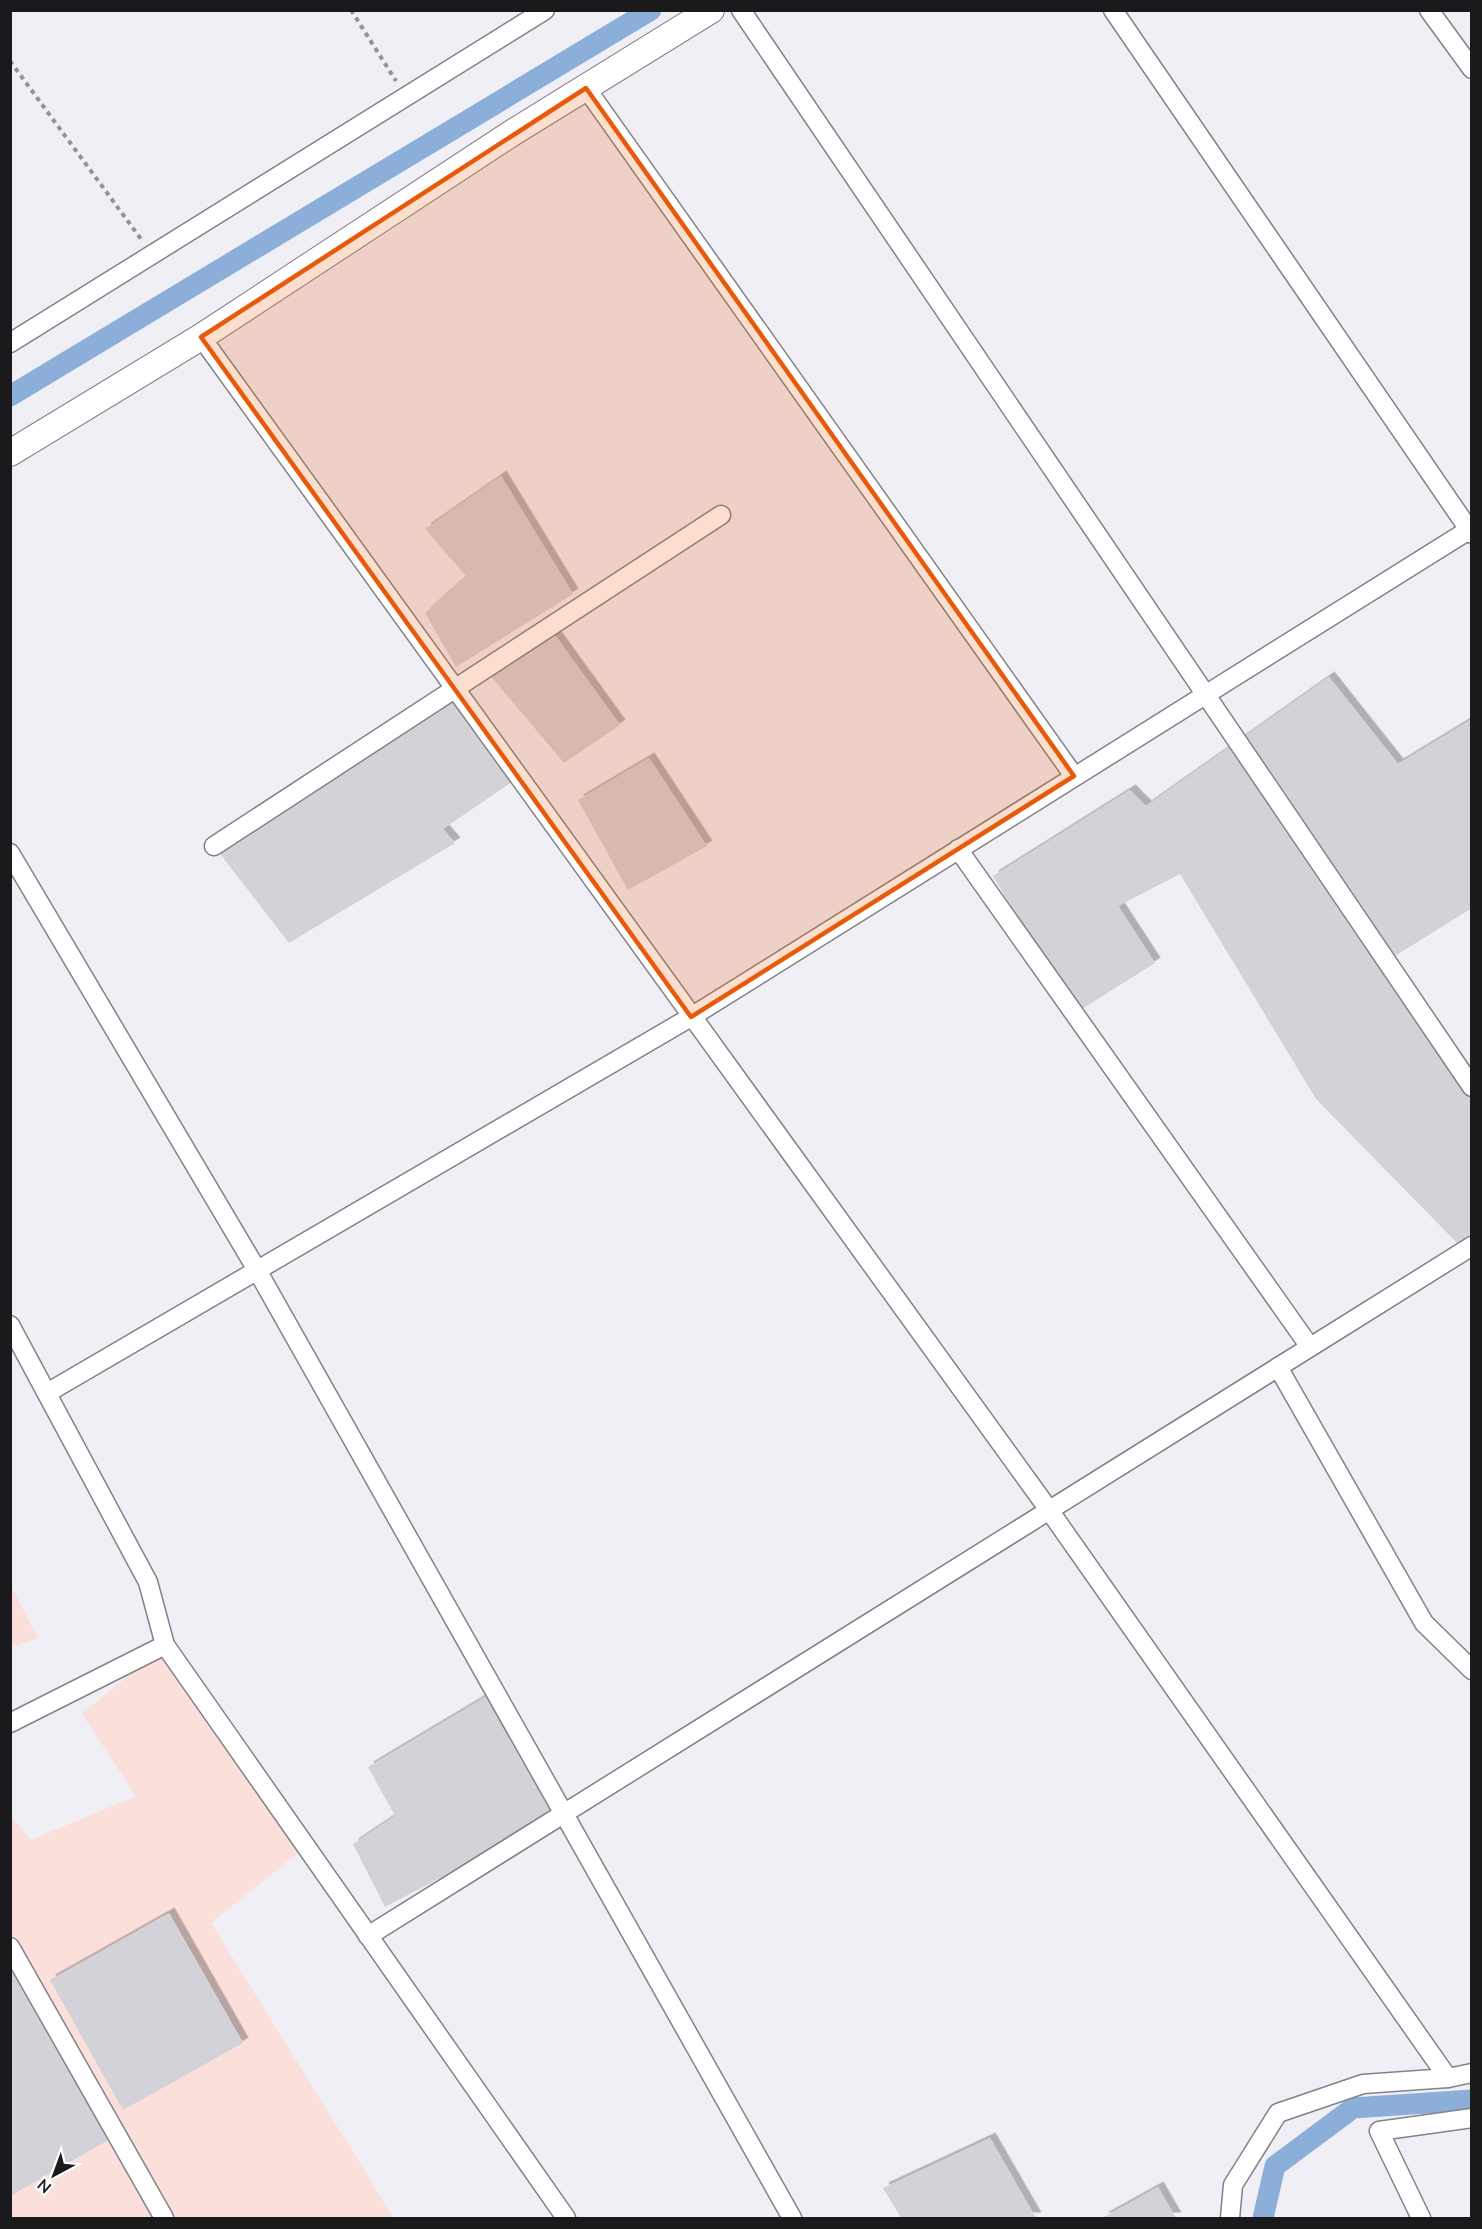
<svg xmlns="http://www.w3.org/2000/svg" width="1482" height="2229" font-family="'Nunito Sans',sans-serif">
<defs>
<filter id="shadow"><feDropShadow dx="5.5" dy="-5.5" stdDeviation="0" flood-color="#0004"/></filter>
</defs>
<rect width="100%" height="100%" fill="#f0eff5"/>
<g fill="#fadfdb">
<path d="M 10,1584 L 38,1638 L 11,1648 L 10,1648 Z"/>
<path d="M 165,1645 L 306,1847 L 211,1923 L 394,2218 L 11,2218 L 10,1815 L 31,1840 L 136,1796 L 82,1714 Z"/>
</g>
<g fill="none" stroke-linecap="round" stroke-linejoin="round">
<g stroke="#8bafd9" stroke-width="21">
<path d="M 10,396 L 651,10"/>
<path d="M 1263,2218 L 1275,2166 L 1353,2108 L 1472,2100"/>
</g>
</g>
<g fill="#d3d2d8" filter="url(#shadow)">
<path d="M 501,476 L 573,594 L 456,667 L 425,613 L 466,576 L 425,529 Z"/>
<path d="M 549,627 L 620,725 L 564,763 L 485,669 Z"/>
<path d="M 1329,677 L 1398,764 L 1472,719 L 1472,908 L 1387,961 L 1472,1087 L 1472,1246 L 1464,1250 L 1316,1099 L 1180,874 L 1118,906 L 1155,963 L 1074,1014 L 993,876 L 1130,790 L 1146,806 Z"/>
<path d="M 455,688 L 519,777 L 443,829 L 455,843 L 289,943 L 214,846 Z"/>
<path d="M 649,758 L 707,846 L 628,890 L 578,800 Z"/>
<path d="M 492,1693 L 563,1813 L 385,1907 L 353,1844 L 395,1816 L 368,1767 Z"/>
<path d="M 169,1913 L 243,2043 L 123,2110 L 50,1980 Z"/>
<path d="M 13,1971 L 110,2139 L 12,2195 L 10,1972 Z"/>
<path d="M 990,2138 L 1036,2218 L 901,2218 L 883,2188 Z"/>
<path d="M 1158,2187 L 1176,2218 L 1102,2218 Z"/>
</g>
<g fill="none" stroke-linecap="round" stroke-linejoin="round">
<defs>
<g id="street">
<path d="M 741,10 L 1472,1087"/>
<path d="M 1113,10 L 1472,534"/>
<path d="M 1429,10 L 1472,69"/>
<path d="M 586,88 L 1074,776"/>
<path d="M 201,337 L 1049,1510 L 1448,2078"/>
<path d="M 10,343 L 545,10"/>
<path d="M 214,846 L 721,515"/>
<path d="M 958,849 L 1310,1347"/>
<path d="M 10,853 L 257,1270 L 792,2218"/>
<path d="M 10,1325 L 148,1582 L 165,1645 L 566,2218"/>
<path d="M 1278,1367 L 1424,1623 L 1472,1670"/>
<path d="M 47,1393 L 691,1017 L 1472,528"/>
<path d="M 10,1723 L 165,1645"/>
<path d="M 368,1936 L 1472,1246"/>
<path d="M 10,1947 L 164,2218"/>
<path d="M 1230,2218 L 1233,2185 L 1278,2113 L 1363,2084 L 1448,2078 L 1472,2073"/>
<path d="M 1421,2218 L 1379,2131 L 1472,2118"/>
</g>
<path id="secondary" d="M 10,453 L 201,337 L 512,133 L 711,10"/>
</defs>
<use href="#street" stroke="#838288" stroke-width="21"/>
<use href="#secondary" stroke="#838288" stroke-width="28"/>
<g stroke="#939296" stroke-width="4" stroke-dasharray="4.5 4.5" stroke-linecap="butt">
<path d="M 351,10 L 396,81"/>
<path d="M 10,61 L 141,239"/>
</g>
<use href="#street" stroke="#fff" stroke-width="18"/>
<use href="#secondary" stroke="#fff" stroke-width="26"/>
</g>
<path fill="#e8590c" fill-opacity="0.2" stroke="#e8590c" stroke-width="4.5" stroke-linejoin="round" d="M 586,88 L 1074,776 L 691,1017 L 201,337 Z"/>
<rect width="1482" height="2229" fill="none" stroke="#1a1a1c" stroke-width="24"/>
<g transform="translate(54 2175) rotate(221)" stroke="#ffffff" stroke-width="4.5" paint-order="stroke">
<path d="M0-4.5L10 22L0 15L-10 22Z" fill="#1a1a1c"/>
<text y="-9" font-size="16" font-weight="bold" text-anchor="middle" fill="#1a1a1c">N</text>
</g>
</svg>
